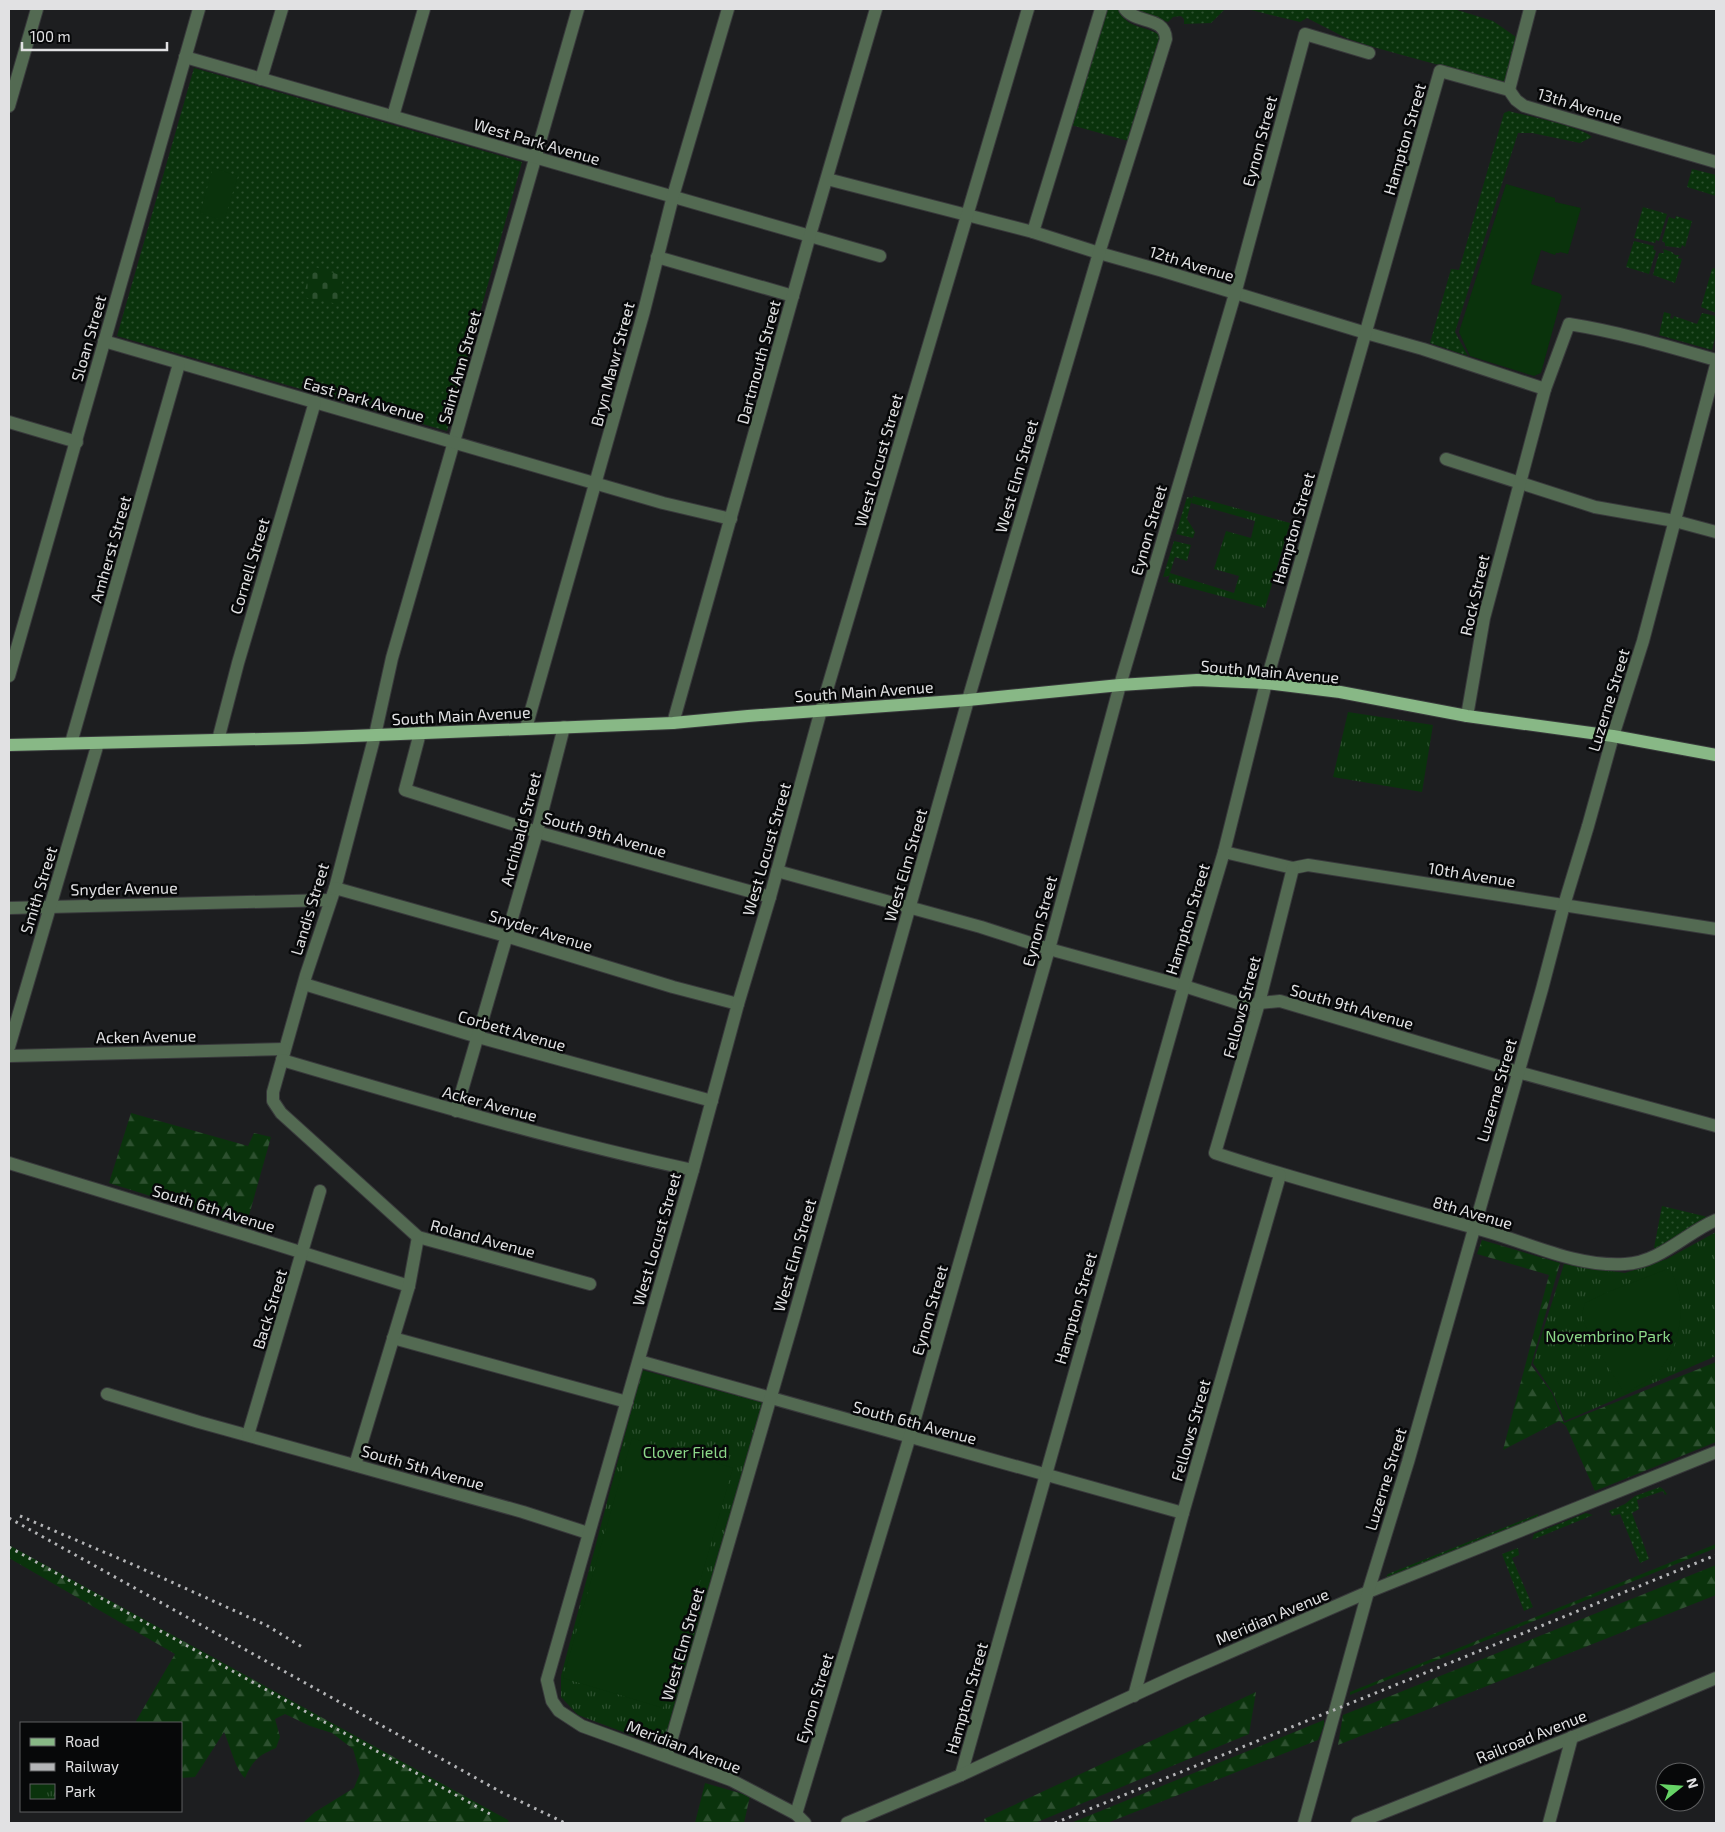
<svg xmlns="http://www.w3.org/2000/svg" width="1725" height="1832" font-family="'Exo 2',sans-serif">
<defs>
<pattern id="grass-dots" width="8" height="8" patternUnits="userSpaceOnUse" patternTransform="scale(1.25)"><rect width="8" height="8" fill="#0a330c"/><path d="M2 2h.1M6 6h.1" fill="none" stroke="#2d502f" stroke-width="1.8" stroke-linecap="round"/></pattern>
<pattern id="forest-firs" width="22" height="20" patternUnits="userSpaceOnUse" patternTransform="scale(1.25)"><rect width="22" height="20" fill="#0a330c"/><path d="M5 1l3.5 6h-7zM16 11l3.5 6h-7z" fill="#2d502f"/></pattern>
<pattern id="cemetery-stones" width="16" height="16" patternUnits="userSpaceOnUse" patternTransform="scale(1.25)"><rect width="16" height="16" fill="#0a330c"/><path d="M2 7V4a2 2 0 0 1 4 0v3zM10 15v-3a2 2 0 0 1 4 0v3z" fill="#2d502f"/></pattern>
<pattern id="park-tufts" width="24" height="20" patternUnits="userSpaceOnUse" patternTransform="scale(1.25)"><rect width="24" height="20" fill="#0a330c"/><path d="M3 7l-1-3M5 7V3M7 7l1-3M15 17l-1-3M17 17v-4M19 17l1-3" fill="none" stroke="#2d502f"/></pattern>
</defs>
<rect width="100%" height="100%" fill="#1d1e20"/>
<g fill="url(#grass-dots)">
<path d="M 1104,9 L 1118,9 C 1127,29 1143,25 1160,35 L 1162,43 L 1132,142 L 1071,125 Z"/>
<path d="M 1135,9 L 1225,9 L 1211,23 L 1184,24 L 1184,19 L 1181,16 L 1173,17 L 1168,22 L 1139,12 Z"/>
<path d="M 1247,9 L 1454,9 L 1493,21 L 1516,37 L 1504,83 L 1373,47 L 1346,38 L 1307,18 L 1300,22 Z"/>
<path d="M 194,68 L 522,162 L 447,431 L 117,336 Z"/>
<path d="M 1509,111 C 1526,116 1583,127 1592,137 L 1580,143 L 1532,133 L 1518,133 L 1455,332 L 1468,356 L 1430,343 L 1451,269 L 1459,270 L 1504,113 Z"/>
<path d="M 1692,169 L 1716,175 L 1716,196 L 1687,187 Z"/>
<path d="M 1643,207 L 1667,214 L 1660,237 L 1659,241 L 1656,240 L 1655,243 L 1634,238 Z"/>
<path d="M 1676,216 L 1692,221 L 1685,247 L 1682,245 L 1681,248 L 1665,246 L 1665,243 L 1662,241 L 1669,217 L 1675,219 Z"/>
<path d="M 1634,241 L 1654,246 L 1653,249 L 1656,251 L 1649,274 L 1626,267 Z"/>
<path d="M 1663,249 L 1672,252 L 1675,255 L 1679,255 L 1678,258 L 1682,259 L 1675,283 L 1653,275 L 1659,253 L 1664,253 Z"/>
<path d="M 1714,268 L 1716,269 L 1716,313 L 1701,307 L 1712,269 Z"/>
<path d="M 1664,312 L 1671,314 L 1670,318 L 1673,319 L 1674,316 L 1697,324 L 1702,313 L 1716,316 L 1716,334 L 1712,350 L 1659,335 Z"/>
<path d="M 1187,497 L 1192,498 L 1187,519 L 1195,532 L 1193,538 L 1176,534 Z"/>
<path d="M 1174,541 L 1191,545 L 1187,561 L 1175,557 L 1169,576 L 1163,577 Z"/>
<path d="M 1662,1206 L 1712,1218 L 1656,1249 L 1654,1248 Z"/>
<path d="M 1660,1487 L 1664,1490 L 1667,1494 L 1665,1495 L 1663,1491 L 1637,1500 L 1639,1509 L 1632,1513 L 1649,1559 L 1640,1563 L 1620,1514 L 1612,1516 L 1609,1511 L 1625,1504 L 1635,1496 Z"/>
<path d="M 1586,1513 L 1593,1515 L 1532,1540 L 1534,1534 Z"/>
<path d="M 1538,1514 L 1538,1517 L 1391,1577 L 1386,1577 L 1388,1574 Z"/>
<path d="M 1518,1548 L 1519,1555 L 1512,1558 L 1533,1607 L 1524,1611 L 1502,1554 Z"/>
</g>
<g fill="url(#forest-firs)">
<path d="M 131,1113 L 248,1146 L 254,1133 L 271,1137 L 246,1226 L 109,1183 Z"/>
<path d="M 1482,1240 L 1560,1263 L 1531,1365 L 1552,1393 L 1564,1423 L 1716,1362 L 1716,1442 L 1595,1491 L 1566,1426 L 1559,1421 L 1503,1450 L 1549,1275 L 1477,1254 Z"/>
<path d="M 1716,1544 L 1716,1548 L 1350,1695 L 1350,1692 Z"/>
<path d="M 9,1545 L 508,1820 L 509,1823 L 303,1823 L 315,1812 L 354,1788 L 360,1773 L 353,1749 L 332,1733 L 310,1726 L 285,1714 L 275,1719 L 280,1737 L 276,1748 C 259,1755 252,1761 245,1778 C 235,1769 230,1745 224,1732 L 195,1777 L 181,1778 L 181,1723 L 138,1723 L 136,1721 L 175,1654 L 9,1558 Z"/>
<path d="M 1716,1565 L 1716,1595 L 1338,1745 L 1343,1715 Z"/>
<path d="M 1256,1692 L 1249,1734 L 1035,1823 L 985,1823 L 984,1819 Z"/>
<path d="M 1324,1720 L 1324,1726 L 1318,1740 L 1107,1823 L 1071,1823 Z"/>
<path d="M 705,1783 L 750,1796 L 744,1823 L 695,1823 Z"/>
</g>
<path fill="url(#cemetery-stones)" d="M 312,266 L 343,276 L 338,304 L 303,297 Z"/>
<g fill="url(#park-tufts)">
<path d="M 1193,496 L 1290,523 L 1265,608 L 1168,582 L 1170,573 L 1234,593 L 1239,576 L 1214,569 L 1226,531 L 1251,538 L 1255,521 L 1191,503 Z"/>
<path d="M 1348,712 L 1433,725 L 1422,792 L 1333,777 Z"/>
<path d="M 1716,1232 L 1716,1356 L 1565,1421 L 1553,1393 L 1533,1363 L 1564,1264 L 1625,1273 L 1667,1259 Z"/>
<path d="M 642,1370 L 764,1403 L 663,1747 L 578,1715 L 561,1697 L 561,1676 Z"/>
</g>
<g fill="#0a330c">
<path d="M 213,168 L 238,176 L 224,221 L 200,213 Z"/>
<path d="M 1506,184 L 1555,198 L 1555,202 L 1581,208 L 1568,254 L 1560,252 L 1559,253 L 1556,253 L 1555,255 L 1541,250 L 1531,284 L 1559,293 L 1562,296 L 1541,373 L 1534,376 L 1470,356 L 1459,332 Z"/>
<path d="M 1670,1268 C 1673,1275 1676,1282 1678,1290 C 1685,1316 1677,1353 1657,1372 C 1648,1381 1636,1387 1625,1394 C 1613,1373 1590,1342 1583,1319 C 1582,1313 1583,1309 1585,1303 L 1608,1292 Z"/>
<path d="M 632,1438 L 733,1468 L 663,1708 L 563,1678 Z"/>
</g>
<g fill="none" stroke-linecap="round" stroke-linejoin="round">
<defs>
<g id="minor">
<path d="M 578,9 L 392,658 L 375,735 L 335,888 L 306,975 L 273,1092 L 273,1101 L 281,1113 L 418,1237 L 590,1284"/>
<path d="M 185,57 L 880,256"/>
<path d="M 261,79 L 282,9"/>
<path d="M 1509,90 L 1530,9"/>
<path d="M 9,106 L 37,9"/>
<path d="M 393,116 L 424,9"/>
<path d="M 827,179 L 1033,232 L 1099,253 L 1163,271 L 1366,333 L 1423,349 L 1545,389"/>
<path d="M 1033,232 L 1101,9"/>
<path d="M 657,257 L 793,296"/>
<path d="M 104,341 L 663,503 L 731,519"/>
<path d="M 9,422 L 77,442"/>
<path d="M 1446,459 L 1595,507 L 1675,521 L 1716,532"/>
<path d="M 9,676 L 199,9"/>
<path d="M 1467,716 L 1484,618 L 1545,389 L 1569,324 C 1619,332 1667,346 1716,360"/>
<path d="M 673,723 L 810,235 L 876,9"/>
<path d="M 526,728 L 644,311 L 673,196 L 728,9"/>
<path d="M 420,733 L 405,790 L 537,832 L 770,897"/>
<path d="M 218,740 L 238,663 L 315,402"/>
<path d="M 71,743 L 179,364"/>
<path d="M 1224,852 L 1293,868 L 1308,865 L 1716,929"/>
<path d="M 1293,868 L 1259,1003 L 1215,1153 C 1305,1183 1397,1206 1489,1232 C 1534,1245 1577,1267 1625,1264 C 1659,1263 1686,1233 1716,1220"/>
<path d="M 777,871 L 981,927 L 1049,949 L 1184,986 L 1247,1006 L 1259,1003 L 1280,1001 L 1518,1072 L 1716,1126"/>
<path d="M 335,888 L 506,936 L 673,987 L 738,1004"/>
<path d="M 9,908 L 330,900"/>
<path d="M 304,984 L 478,1037 L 712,1101"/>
<path d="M 9,1047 L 98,743"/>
<path d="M 9,1056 L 284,1049"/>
<path d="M 282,1060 C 418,1100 554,1140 693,1170"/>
<path d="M 456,1111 L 537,832 L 564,727"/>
<path d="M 9,1163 L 246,1235 L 409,1286"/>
<path d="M 393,1338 L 627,1402"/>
<path d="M 639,1361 L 1183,1513"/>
<path d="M 107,1394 L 199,1422 L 523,1512 L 588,1533"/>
<path d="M 248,1435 L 320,1191"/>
<path d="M 355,1465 L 409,1286 L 418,1237"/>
<path d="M 1134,1696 L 1183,1513 L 1280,1175"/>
<path d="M 667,1755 L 794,1317 L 968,700 L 1099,253 L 1166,39 C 1165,16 1136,24 1125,9"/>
<path d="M 961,1775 L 1184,986 L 1224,852 L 1266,683 L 1440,71 L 1509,90 L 1516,100 L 1524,106 L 1716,162"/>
<path d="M 796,1814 L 910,1436 L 1049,949 L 1120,685 L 1235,294 L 1305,34 L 1369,53"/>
<path d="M 805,1823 L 796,1814 L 731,1780 L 582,1726 L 559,1711 L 552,1701 L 547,1680 L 693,1170 L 738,1004 L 770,897 L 821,710 L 1028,9"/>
<path d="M 847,1823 L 961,1775 L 1182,1673 L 1368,1592 L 1716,1452"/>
<path d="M 1304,1823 L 1368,1592 L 1408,1462 L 1542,989 L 1564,905 L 1588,826 L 1613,736 L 1643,641 L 1716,365"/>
<path d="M 1357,1823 L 1628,1715 L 1716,1678"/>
<path d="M 1549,1823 L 1572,1737"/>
</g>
<path id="major" d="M 9,745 L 303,738 L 673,723 L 748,716 L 968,700 L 1120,685 L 1197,680 L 1266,683 L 1340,692 L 1467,716 L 1613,736 L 1716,755"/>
</defs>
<use href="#minor" stroke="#38393b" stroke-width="14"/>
<use href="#major" stroke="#38393b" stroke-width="14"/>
<use href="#minor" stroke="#536a52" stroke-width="12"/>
<use href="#major" stroke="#88b886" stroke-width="12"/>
<g stroke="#b4b5b7" stroke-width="3" stroke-dasharray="2.5 5" stroke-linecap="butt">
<path d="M 20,1516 L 134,1565 L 266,1625 L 302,1647"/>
<path d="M 9,1518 L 501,1792 L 565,1823"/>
<path d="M 9,1547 L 490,1814"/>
<path d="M 1055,1823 L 1716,1555"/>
</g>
</g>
<g text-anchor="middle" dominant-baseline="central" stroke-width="5" stroke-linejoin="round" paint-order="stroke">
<g font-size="16" fill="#e1e1e3" stroke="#070809">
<text transform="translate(1580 105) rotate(17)">13th Avenue</text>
<text transform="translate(1404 139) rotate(-74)">Hampton Street</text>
<text transform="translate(537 141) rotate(16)">West Park Avenue</text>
<text transform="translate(1259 141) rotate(-75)">Eynon Street</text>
<text transform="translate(1192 263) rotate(17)">12th Avenue</text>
<text transform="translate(88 338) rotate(-74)">Sloan Street</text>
<text transform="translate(758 362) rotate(-75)">Dartmouth Street</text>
<text transform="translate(612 364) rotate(-75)">Bryn Mawr Street</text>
<text transform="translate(459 367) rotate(-74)">Saint Ann Street</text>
<text transform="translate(364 399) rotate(16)">East Park Avenue</text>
<text transform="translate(878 460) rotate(-74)">West Locust Street</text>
<text transform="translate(1016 476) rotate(-74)">West Elm Street</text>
<text transform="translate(1293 528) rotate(-74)">Hampton Street</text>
<text transform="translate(1148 530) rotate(-74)">Eynon Street</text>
<text transform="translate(110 549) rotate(-74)">Amherst Street</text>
<text transform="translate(249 566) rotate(-73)">Cornell Street</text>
<text transform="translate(1474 595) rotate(-77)">Rock Street</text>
<text transform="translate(1270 671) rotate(5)">South Main Avenue</text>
<text transform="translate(864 691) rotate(-4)">South Main Avenue</text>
<text transform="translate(1608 700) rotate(-73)">Luzerne Street</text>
<text transform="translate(461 715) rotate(-3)">South Main Avenue</text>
<text transform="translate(520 829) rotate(-75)">Archibald Street</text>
<text transform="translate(605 834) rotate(16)">South 9th Avenue</text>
<text transform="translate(766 849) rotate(-74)">West Locust Street</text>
<text transform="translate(905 865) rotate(-74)">West Elm Street</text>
<text transform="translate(1472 874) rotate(9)">10th Avenue</text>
<text transform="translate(124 888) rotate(-1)">Snyder Avenue</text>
<text transform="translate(38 890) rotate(-73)">Smith Street</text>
<text transform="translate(309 909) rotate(-73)">Landis Street</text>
<text transform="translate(1187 919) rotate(-73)">Hampton Street</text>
<text transform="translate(1039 921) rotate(-75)">Eynon Street</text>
<text transform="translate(541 930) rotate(17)">Snyder Avenue</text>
<text transform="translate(1352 1006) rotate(16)">South 9th Avenue</text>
<text transform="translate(1241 1007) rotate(-75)">Fellows Street</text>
<text transform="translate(512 1030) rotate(16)">Corbett Avenue</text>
<text transform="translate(146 1036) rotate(-1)">Acken Avenue</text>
<text transform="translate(1496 1090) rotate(-74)">Luzerne Street</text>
<text transform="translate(490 1103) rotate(15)">Acker Avenue</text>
<text transform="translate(214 1208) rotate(17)">South 6th Avenue</text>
<text transform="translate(1473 1212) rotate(16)">8th Avenue</text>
<text transform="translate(483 1238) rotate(15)">Roland Avenue</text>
<text transform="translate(656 1239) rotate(-74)">West Locust Street</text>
<text transform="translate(794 1255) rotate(-74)">West Elm Street</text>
<text transform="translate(1075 1308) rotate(-74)">Hampton Street</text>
<text transform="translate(269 1309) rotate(-73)">Back Street</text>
<text transform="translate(929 1310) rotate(-74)">Eynon Street</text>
<text transform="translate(915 1422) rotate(15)">South 6th Avenue</text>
<text transform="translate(1190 1430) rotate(-74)">Fellows Street</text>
<text transform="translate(423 1467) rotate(16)">South 5th Avenue</text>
<text transform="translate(1385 1479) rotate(-73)">Luzerne Street</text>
<text transform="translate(1272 1616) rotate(-23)">Meridian Avenue</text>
<text transform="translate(682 1644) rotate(-74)">West Elm Street</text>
<text transform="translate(814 1698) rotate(-73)">Eynon Street</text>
<text transform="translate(966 1698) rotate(-74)">Hampton Street</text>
<text transform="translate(1531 1736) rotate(-22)">Railroad Avenue</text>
<text transform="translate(684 1746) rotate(21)">Meridian Avenue</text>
</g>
<g font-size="16" fill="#8cd889" stroke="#070809">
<text x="1608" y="1335">Novembrino Park</text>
<text x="685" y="1451">Clover Field</text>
</g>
</g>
<rect width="1725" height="1832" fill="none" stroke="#e1e1e3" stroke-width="20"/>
<rect x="20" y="1722" width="162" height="90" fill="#070809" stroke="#5e5f60"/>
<rect x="30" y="1738" width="25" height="8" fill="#88b886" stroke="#5e5f60"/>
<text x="65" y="1747" font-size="15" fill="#e1e1e3">Road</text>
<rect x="30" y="1763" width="25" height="8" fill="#b4b5b7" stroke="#5e5f60"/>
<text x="65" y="1772" font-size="15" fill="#e1e1e3">Railway</text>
<rect x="30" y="1784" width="25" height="15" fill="url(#park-tufts)" stroke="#5e5f60"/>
<text x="65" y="1797" font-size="15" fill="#e1e1e3">Park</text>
<g transform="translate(1680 1787) rotate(73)"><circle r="24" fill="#070809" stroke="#5e5f60"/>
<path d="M0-4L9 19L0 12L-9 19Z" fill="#66d466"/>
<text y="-8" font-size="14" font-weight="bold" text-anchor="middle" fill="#e1e1e3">N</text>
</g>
<path d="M22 42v8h145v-8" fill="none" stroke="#e1e1e3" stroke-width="2.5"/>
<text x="30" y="42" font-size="15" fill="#e1e1e3" stroke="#070809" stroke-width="4" paint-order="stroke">100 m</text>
</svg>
